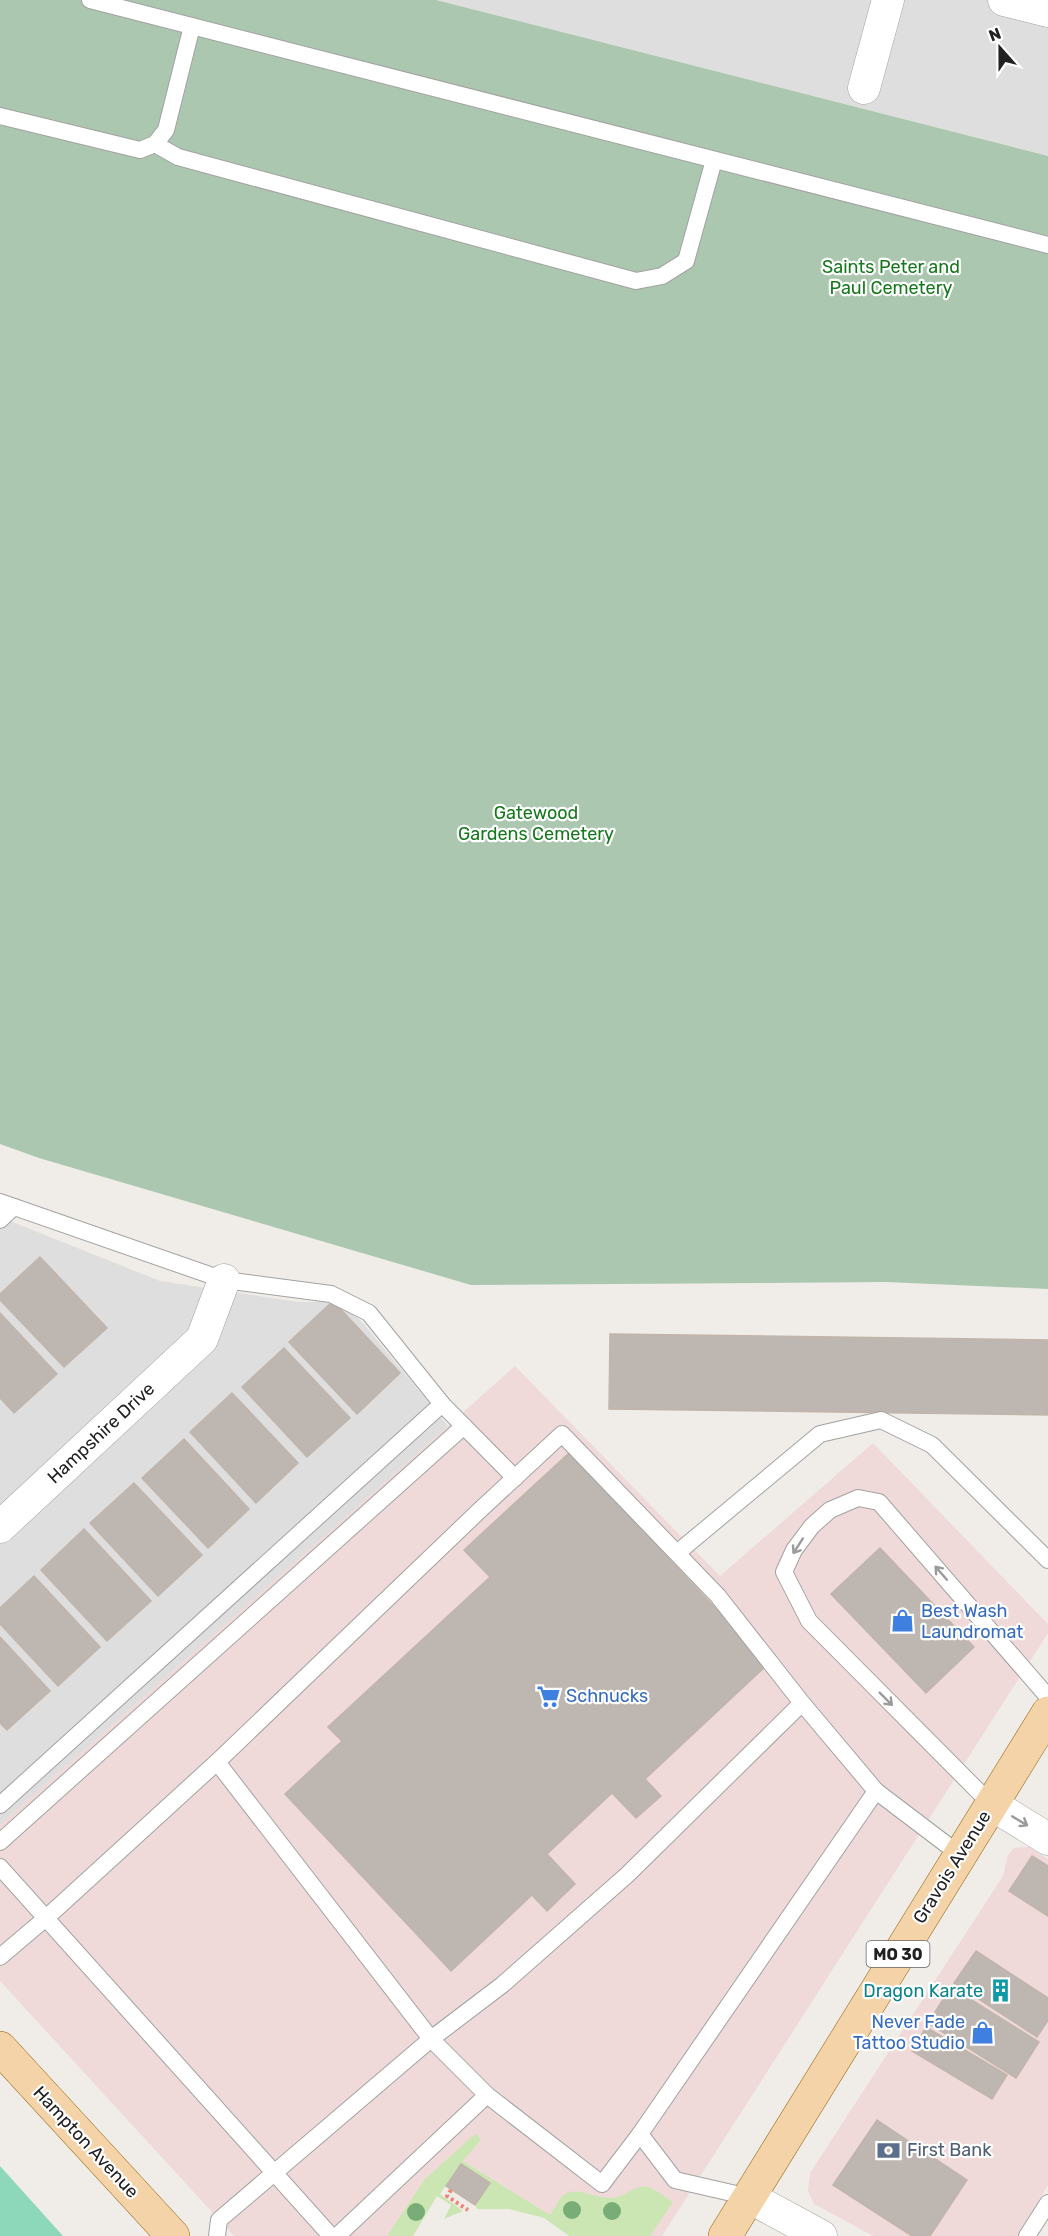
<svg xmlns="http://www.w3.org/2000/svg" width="1048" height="2236" font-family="Rubik,sans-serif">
<rect width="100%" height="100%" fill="#f0ede8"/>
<g fill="#dfdede">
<path d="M 436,0 L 1048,0 L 1048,156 Z"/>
<path d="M 0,1217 L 160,1281 L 299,1302 L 340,1302 L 363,1323 L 448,1426 L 0,1825 Z"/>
</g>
<g fill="#efdad9">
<path d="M 515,1366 L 720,1576 L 873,1443 L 1048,1624 L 1048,1633 L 662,2236 L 583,2236 L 463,2161 L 389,2236 L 234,2236 L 0,1981 L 0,1825 Z"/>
<path d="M 1029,1847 L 1048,1859 L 1048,2185 L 1017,2236 L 873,2236 L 814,2204 L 808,2191 L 810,2173 L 1003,1876 L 1008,1855 L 1014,1848 Z"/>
</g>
<path fill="#cce6b3" d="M 475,2134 L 479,2136 L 480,2141 L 463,2161 L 550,2215 C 555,2209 559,2196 567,2193 C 582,2187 601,2202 618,2197 C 627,2194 638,2184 648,2187 C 657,2190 665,2197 673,2202 L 650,2236 L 569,2236 L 544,2218 L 509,2209 L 477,2209 L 475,2205 L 490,2183 L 461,2164 L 440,2194 L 463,2211 L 444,2219 L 451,2205 L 437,2196 L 413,2236 L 387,2236 L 425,2179 Z"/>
<path fill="#abc7af" d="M 0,0 L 436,0 L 1048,156 L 1048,1289 L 886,1282 L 471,1285 L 39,1158 L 0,1144 Z"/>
<path fill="#8dd8ba" d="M 0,2166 L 63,2236 L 0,2236 Z"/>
<g fill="#beb7b1" stroke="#c1b5ab" stroke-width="1.5">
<path d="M 40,1257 L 107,1328 L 64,1367 L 0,1300 L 0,1294 Z"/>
<path d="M 333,1301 L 400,1373 L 357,1414 L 289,1342 Z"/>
<path d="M 0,1313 L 57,1374 L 14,1413 L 0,1398 Z"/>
<path d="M 610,1334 L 1048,1340 L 1048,1415 L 609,1409 Z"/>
<path d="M 284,1348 L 350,1418 L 307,1457 L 242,1387 Z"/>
<path d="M 232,1393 L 298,1463 L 256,1503 L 190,1432 Z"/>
<path d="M 184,1439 L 249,1509 L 208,1548 L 142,1478 Z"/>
<path d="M 569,1453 L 768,1664 L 645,1779 L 661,1796 L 636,1818 L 612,1793 L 547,1854 L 575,1884 L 547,1911 L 532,1895 L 451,1971 L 285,1794 L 342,1741 L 328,1727 L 490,1577 L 464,1550 Z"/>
<path d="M 134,1483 L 202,1555 L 158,1596 L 90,1523 Z"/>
<path d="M 84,1529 L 151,1601 L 107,1641 L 41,1570 Z"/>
<path d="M 880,1548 L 974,1647 L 926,1693 L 831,1594 Z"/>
<path d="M 34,1576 L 100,1647 L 58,1686 L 0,1624 L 0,1608 Z"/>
<path d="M 0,1637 L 50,1691 L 7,1730 L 0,1723 Z"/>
<path d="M 1032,1856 L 1048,1866 L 1048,1916 L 1009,1891 Z"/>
<path d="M 976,1951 L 1048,1998 L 1048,2020 L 1037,2037 L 954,1983 Z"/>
<path d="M 951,1987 L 1039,2042 L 1016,2078 L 928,2023 Z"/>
<path d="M 926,2027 L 1007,2075 L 992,2099 L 912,2051 Z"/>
<path d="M 877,2120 L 967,2180 L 930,2236 L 912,2236 L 833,2185 Z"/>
<path d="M 461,2164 L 490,2183 L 475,2205 L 446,2186 Z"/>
</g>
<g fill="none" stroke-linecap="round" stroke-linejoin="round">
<defs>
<g id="lane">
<path d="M 90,0 L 1048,245"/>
<path d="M 0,116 L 140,150 L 155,144 L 166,130 L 192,26"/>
<path d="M 155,144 L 178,157 L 636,281 L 662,276 L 686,261 L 714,160"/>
<path d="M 0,1202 L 224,1280 L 331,1294 L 369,1313 L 442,1404 L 515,1478"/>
<path d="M 0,1220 L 14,1207"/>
<path d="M 677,1553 L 820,1434 L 881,1420 L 932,1445 L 1048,1560"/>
<path d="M 876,1791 L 959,1854"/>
<path d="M 991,1804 L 809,1621 L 784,1572 L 794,1550 L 812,1526 L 830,1510 L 858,1498 L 879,1502 L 1048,1697"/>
<path d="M 0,1805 L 442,1404"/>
<path d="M 0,1842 L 464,1426"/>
<path d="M 0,1867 L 331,2236"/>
<path d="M 0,1957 L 46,1918 L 217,1762"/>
<path d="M 749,2197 L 675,2180 L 640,2134 L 876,1791 L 802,1703 L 627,1875 L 502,1985 L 431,2039 L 217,1762 L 481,1509 L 562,1434 L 718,1596 L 802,1703"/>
<path d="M 217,2236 L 219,2220 L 431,2039 L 487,2095"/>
<path d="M 337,2236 L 487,2095 L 602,2184 L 640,2134"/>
<path d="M 1027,2236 L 1048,2203"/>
</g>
<g id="street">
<path d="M 1004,0 L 1048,11"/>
<path d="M 864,88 L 888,0"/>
<path d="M 0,1527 L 202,1339 L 224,1280"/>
<path d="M 991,1804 L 1048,1839"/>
<path d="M 749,2197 L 821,2236"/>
</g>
<g id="primary">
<path d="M 0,2048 L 173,2236"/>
<path d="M 725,2236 L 1048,1713"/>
</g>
</defs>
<use href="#lane" stroke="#a2a2a2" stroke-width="18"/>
<use href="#street" stroke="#a2a2a2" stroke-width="33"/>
<use href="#primary" stroke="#91630c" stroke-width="34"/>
<path stroke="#ef857a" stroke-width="4" stroke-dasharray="3 3" stroke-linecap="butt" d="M 451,2190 L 447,2196 L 468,2210"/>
<use href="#lane" stroke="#fff" stroke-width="16"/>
<use href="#street" stroke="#fff" stroke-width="32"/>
<use href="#primary" stroke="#f5d3a8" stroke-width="33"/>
</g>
<g fill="#78ad78">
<circle cx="572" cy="2210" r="9"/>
<circle cx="612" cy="2211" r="9"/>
<circle cx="416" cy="2212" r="9"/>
</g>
<defs><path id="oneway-shaft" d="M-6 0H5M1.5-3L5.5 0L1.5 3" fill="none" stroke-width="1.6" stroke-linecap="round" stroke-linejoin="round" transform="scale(1.5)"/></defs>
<g stroke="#9b9b9b">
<use href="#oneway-shaft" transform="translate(798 1546) rotate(123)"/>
<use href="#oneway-shaft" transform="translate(941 1573) rotate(-131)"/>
<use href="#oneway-shaft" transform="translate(886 1699) rotate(45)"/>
<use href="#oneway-shaft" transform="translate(1020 1821) rotate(31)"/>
</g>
<defs>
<symbol id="shop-bare" viewBox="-9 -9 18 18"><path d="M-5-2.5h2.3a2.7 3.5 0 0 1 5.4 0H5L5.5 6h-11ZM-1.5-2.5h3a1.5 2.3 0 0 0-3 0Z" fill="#3f7fe0" stroke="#fff" stroke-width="2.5" paint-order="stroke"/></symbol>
<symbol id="supermarket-bare" viewBox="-9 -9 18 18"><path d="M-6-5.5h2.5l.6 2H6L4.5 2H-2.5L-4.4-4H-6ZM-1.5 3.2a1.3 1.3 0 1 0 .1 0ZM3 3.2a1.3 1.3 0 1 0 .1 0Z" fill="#3f7fe0" stroke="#fff" stroke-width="2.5" paint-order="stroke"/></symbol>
<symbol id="building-bare" viewBox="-9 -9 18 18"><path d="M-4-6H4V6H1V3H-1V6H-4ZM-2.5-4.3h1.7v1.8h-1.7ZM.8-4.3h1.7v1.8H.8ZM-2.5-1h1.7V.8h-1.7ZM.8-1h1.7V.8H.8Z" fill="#0f9aa8" stroke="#fff" stroke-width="2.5" paint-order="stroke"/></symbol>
<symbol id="bank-bare" viewBox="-9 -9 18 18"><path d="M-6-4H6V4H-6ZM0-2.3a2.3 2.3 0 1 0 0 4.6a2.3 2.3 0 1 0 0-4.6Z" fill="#5c6f8a" stroke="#fff" stroke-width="2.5" paint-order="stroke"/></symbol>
</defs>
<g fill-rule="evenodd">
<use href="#shop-bare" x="886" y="1604" width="33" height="33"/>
<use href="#supermarket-bare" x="532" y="1680" width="33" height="33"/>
<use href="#building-bare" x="984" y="1974" width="33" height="33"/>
<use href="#shop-bare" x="966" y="2016" width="33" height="33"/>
<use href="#bank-bare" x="872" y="2134" width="33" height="33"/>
</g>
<g text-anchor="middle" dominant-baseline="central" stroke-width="4.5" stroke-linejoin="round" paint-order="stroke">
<rect fill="#fff" stroke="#646464" stroke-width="1.5" x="866.5" y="1941" width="63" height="26" rx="4.5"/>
<g font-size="16" font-weight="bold" fill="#212121">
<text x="898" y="1954">MO 30</text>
</g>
<g font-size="18" fill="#15781c" stroke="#fff">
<text x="891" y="267">Saints Peter and<tspan x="891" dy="21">Paul Cemetery</tspan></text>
<text x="536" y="813">Gatewood<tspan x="536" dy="21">Gardens Cemetery</tspan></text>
</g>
<g font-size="18" fill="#212121" stroke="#fff">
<text transform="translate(101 1433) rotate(-43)">Hampshire Drive</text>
<text transform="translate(952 1867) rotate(-58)">Gravois Avenue</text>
<text transform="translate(86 2142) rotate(47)">Hampton Avenue</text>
</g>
<g font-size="18" fill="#366cbe" stroke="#fff" text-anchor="start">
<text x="921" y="1611">Best Wash<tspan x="921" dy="21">Laundromat</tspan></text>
<text x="566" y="1696">Schnucks</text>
<text x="965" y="2022" text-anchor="end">Never Fade<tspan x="965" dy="21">Tattoo Studio</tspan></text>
</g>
<g font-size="18" fill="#0d838f" stroke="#fff" text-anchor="end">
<text x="983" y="1991">Dragon Karate</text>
</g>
<g font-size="18" fill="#4e5e75" stroke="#fff" text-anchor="start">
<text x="907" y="2150">First Bank</text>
</g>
</g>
<g transform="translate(1000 48) rotate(339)" stroke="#ffffff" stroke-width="4.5" paint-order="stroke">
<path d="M0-4.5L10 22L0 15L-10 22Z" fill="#212121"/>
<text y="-9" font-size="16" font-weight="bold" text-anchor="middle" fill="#212121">N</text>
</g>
</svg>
